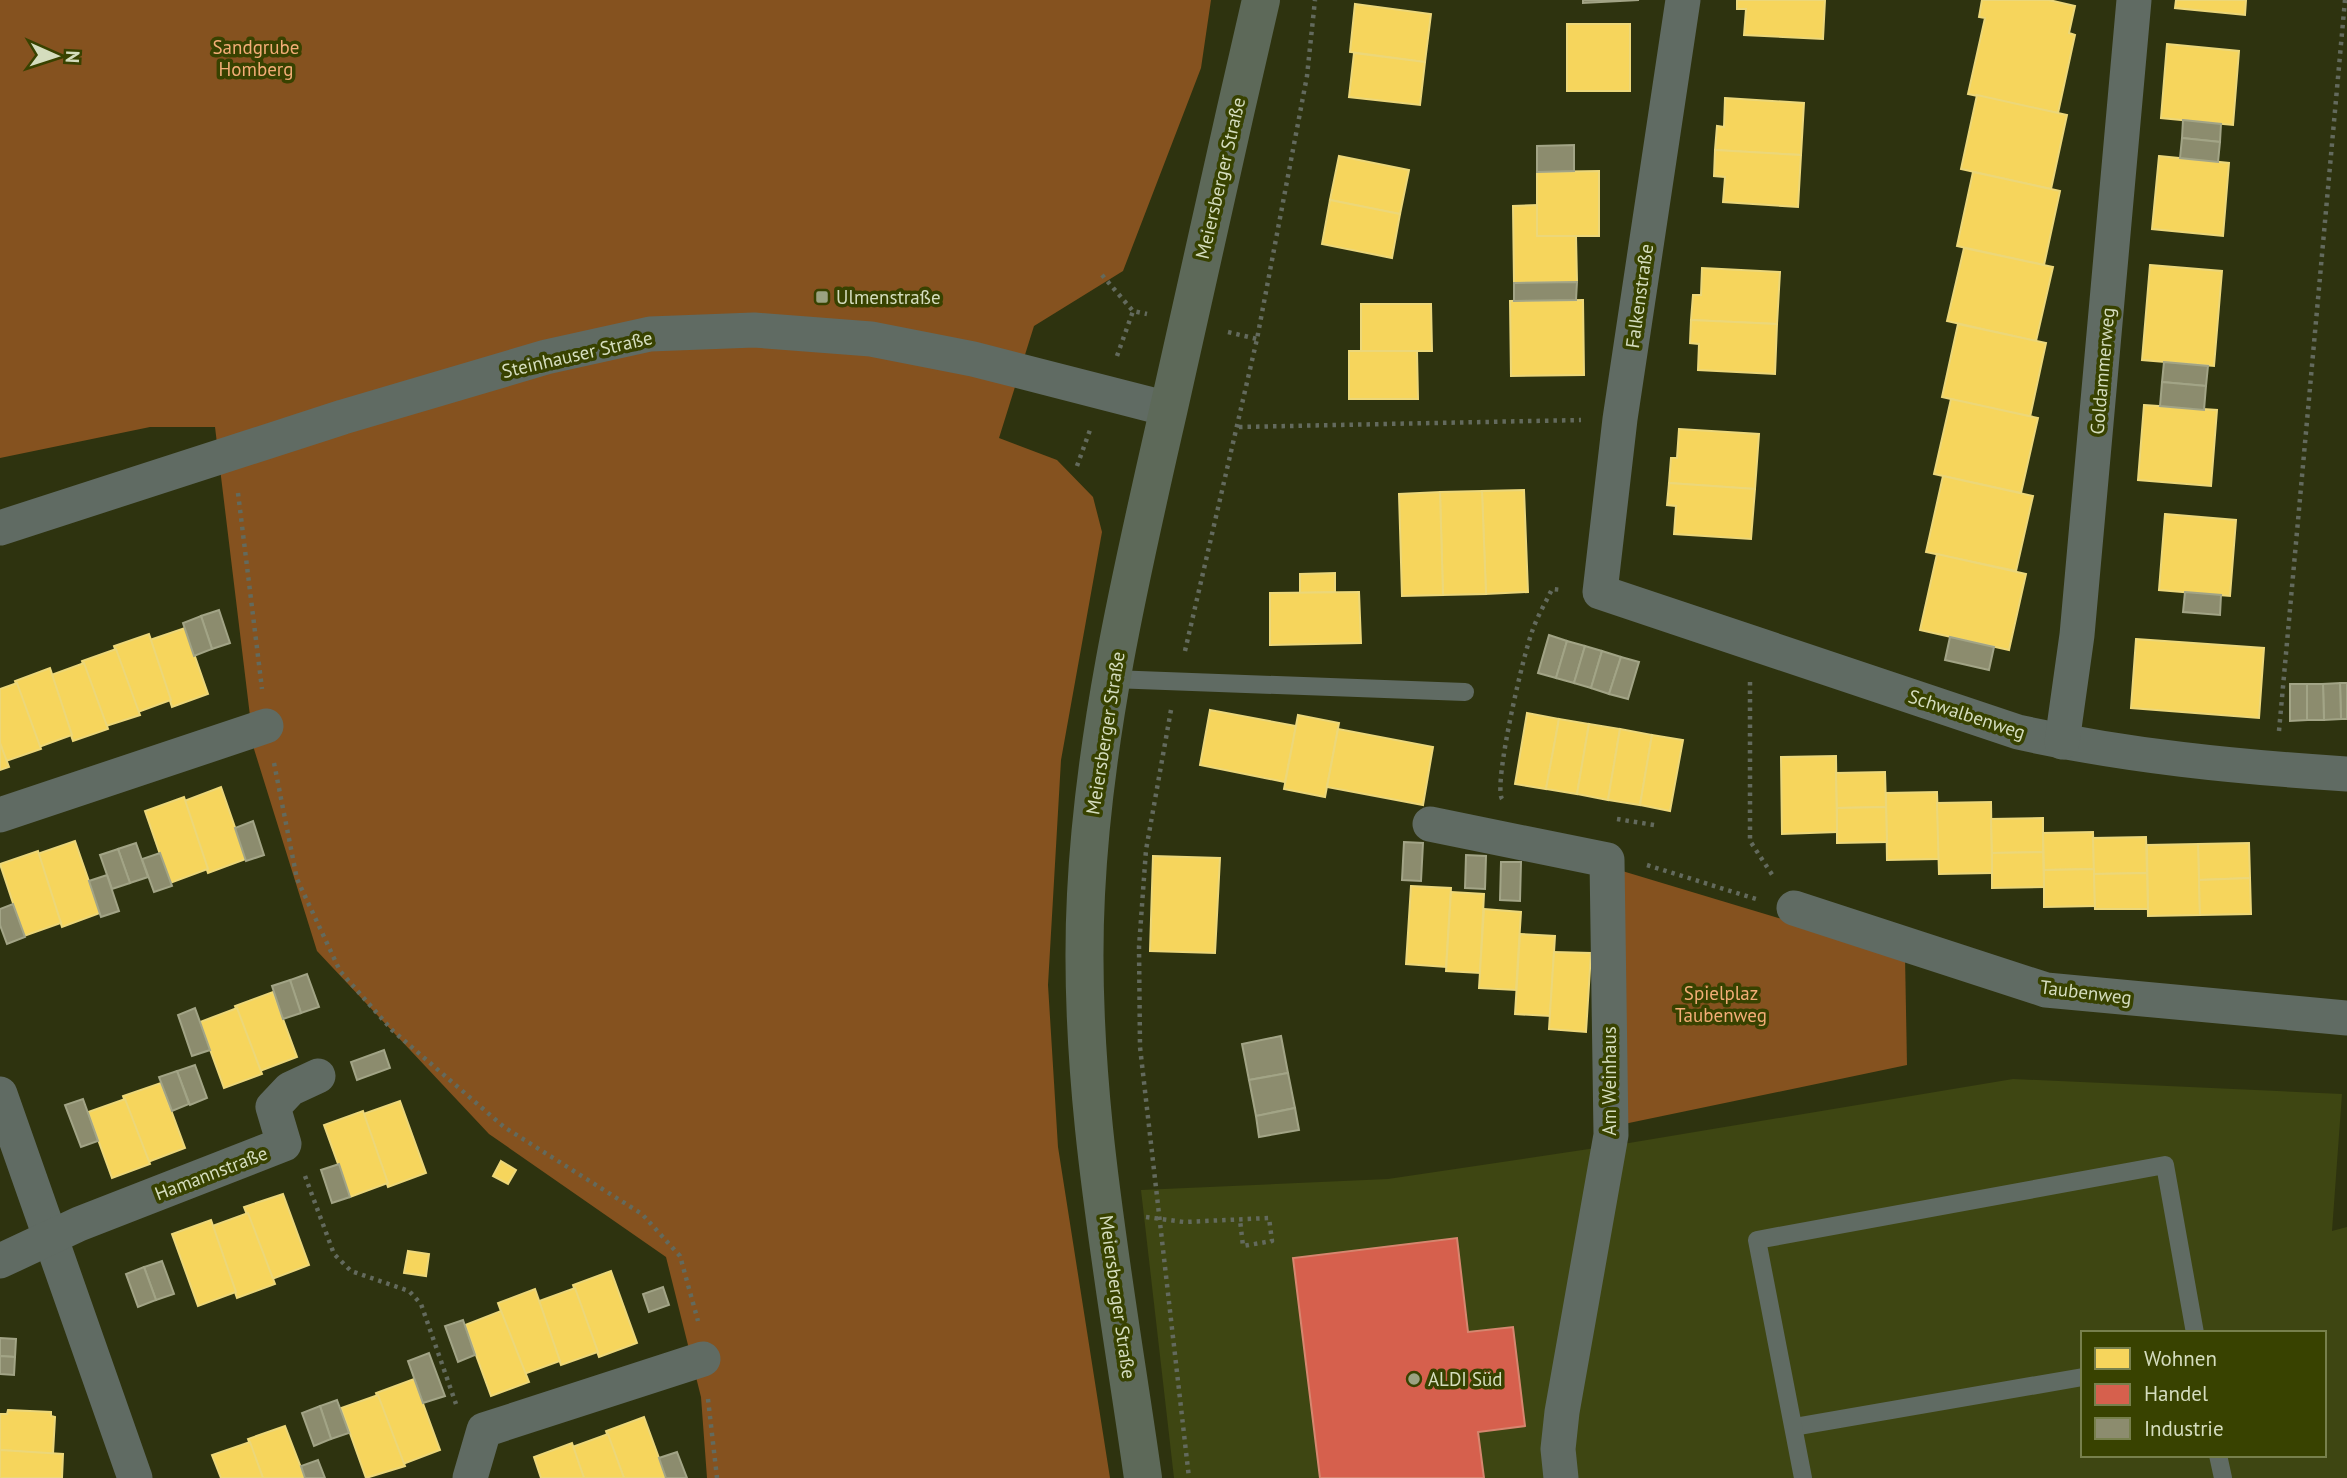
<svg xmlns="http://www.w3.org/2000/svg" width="2347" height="1478" font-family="'PT Sans',sans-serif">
<rect width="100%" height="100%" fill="#2e330f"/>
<path fill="#3e4612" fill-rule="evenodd" d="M 2013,1079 L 2342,1094 L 2332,1231 L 2347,1227 L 2347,1478 L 1174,1478 L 1141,1190 L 1388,1179 L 1629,1143 ZM 2083,1333 L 2324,1333 L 2324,1455 L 2083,1455 Z"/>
<g fill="#85521f">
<path d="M 0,0 L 1211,0 L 1201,68 L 1123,271 L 1034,326 L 999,438 L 1057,460 L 1093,497 L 1102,532 L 1061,760 L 1048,985 L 1058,1147 L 1110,1478 L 707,1478 L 701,1397 L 666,1257 L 489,1134 L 317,951 L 254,749 L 215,427 L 150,427 L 0,458 Z"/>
<path d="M 1619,870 L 1905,956 L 1907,1065 L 1624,1124 Z"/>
</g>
<g fill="#f6d55c" stroke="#ecd779" stroke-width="2">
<path d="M 1737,0 L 1825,0 L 1823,39 L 1744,35 L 1746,9 L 1737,9 Z"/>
<path d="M 1982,0 L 2049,0 L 2075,6 L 2069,33 L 2075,35 L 2058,113 L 1968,94 L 1985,18 L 1979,17 Z"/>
<path d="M 2176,0 L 2246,0 L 2245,15 L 2175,8 Z"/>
<path d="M 1355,4 L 1431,14 L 1425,62 L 1350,52 Z"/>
<rect x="1567" y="24" width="63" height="67"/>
<path d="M 2167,44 L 2239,51 L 2233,125 L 2161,118 Z"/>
<path d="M 1354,53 L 1425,62 L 1420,105 L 1349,97 Z"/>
<path d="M 1977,95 L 2067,115 L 2051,189 L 1961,169 Z"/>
<path d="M 1725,98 L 1804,103 L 1801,155 L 1715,150 L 1717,126 L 1724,127 Z"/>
<path d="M 1715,150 L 1801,155 L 1798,207 L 1723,202 L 1725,177 L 1714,176 Z"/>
<path d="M 1339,156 L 1409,170 L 1400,214 L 1330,200 Z"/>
<path d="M 2159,156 L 2229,163 L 2223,236 L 2152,229 Z"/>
<path d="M 1599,171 L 1599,236 L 1537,236 L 1537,172 Z"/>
<path d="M 1973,172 L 2060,191 L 2044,265 L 1957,246 Z"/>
<path d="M 1330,200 L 1400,214 L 1392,258 L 1322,244 Z"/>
<path d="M 1537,205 L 1537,236 L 1576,236 L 1577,282 L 1514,283 L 1513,206 Z"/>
<path d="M 1964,248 L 2053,267 L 2036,341 L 1947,321 Z"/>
<path d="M 2150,265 L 2222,271 L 2214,366 L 2142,360 Z"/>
<path d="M 1702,268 L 1780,272 L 1777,324 L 1691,320 L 1693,295 L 1701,295 Z"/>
<path d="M 1583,300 L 1584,375 L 1511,376 L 1510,301 Z"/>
<path d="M 1361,304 L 1431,304 L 1432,351 L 1361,351 Z"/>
<path d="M 1691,320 L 1777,324 L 1775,374 L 1698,370 L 1699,344 L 1690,343 Z"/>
<path d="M 1958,324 L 2046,343 L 2030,417 L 1942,397 Z"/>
<path d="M 1349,351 L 1417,351 L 1418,399 L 1349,399 Z"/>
<path d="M 1951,399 L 2038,418 L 2021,493 L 1934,474 Z"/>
<path d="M 2144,405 L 2217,410 L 2211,486 L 2138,480 Z"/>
<path d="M 1679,429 L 1759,434 L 1755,489 L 1669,483 L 1671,458 L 1677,458 Z"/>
<path d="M 1943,476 L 2033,496 L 2016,571 L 1926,552 Z"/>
<path d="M 1669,483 L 1755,489 L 1751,539 L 1674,534 L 1676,506 L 1667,505 Z"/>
<path d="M 1524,490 L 1528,592 L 1486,594 L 1482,491 Z"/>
<path d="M 1482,491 L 1486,594 L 1443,595 L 1440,492 Z"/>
<path d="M 1440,492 L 1443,595 L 1402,596 L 1399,494 Z"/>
<path d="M 2165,514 L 2236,520 L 2230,596 L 2159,590 Z"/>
<path d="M 1937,554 L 2026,574 L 2009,650 L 1920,630 Z"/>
<path d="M 1335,573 L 1335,592 L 1300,593 L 1300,574 Z"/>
<path d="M 1359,592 L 1361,643 L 1270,645 L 1270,593 Z"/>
<path d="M 185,628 L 208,694 L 172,707 L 150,640 Z"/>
<path d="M 149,634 L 171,700 L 138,712 L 114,646 Z"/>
<path d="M 2136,639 L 2264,648 L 2259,718 L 2131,708 Z"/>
<path d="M 116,649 L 140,715 L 106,726 L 82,661 Z"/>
<path d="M 84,663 L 108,729 L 73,741 L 51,675 Z"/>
<path d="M 50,668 L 72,735 L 39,747 L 15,681 Z"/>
<path d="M 17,683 L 41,749 L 6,761 L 0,743 L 0,689 Z"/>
<path d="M 1210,710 L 1296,726 L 1285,782 L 1200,765 Z"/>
<path d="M 1527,713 L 1559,719 L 1546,789 L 1515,784 Z"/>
<path d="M 1298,715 L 1339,723 L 1325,797 L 1284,789 Z"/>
<path d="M 1559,719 L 1589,724 L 1577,794 L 1546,789 Z"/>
<path d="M 1589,724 L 1620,729 L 1608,800 L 1577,794 Z"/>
<path d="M 1338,729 L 1433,747 L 1423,805 L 1327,787 Z"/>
<path d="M 1620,729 L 1652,735 L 1640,805 L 1608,800 Z"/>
<path d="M 1652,735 L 1683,740 L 1670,811 L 1640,805 Z"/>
<path d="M 0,743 L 9,767 L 0,770 Z"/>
<path d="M 1836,756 L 1837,832 L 1782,834 L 1781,757 Z"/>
<path d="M 1885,772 L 1886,807 L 1837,808 L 1836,773 Z"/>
<path d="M 221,787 L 246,859 L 208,873 L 184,801 Z"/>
<path d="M 1937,792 L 1939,859 L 1887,860 L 1886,793 Z"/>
<path d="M 184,797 L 208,869 L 170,883 L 145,811 Z"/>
<path d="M 1991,802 L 1992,873 L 1939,874 L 1937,803 Z"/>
<path d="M 1886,807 L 1887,842 L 1837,843 L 1837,808 Z"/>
<path d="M 2043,818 L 2043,852 L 1992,853 L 1991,819 Z"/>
<path d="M 2093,832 L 2094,869 L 2044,870 L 2043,833 Z"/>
<path d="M 2146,837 L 2147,873 L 2094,874 L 2093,838 Z"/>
<path d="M 75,841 L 100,913 L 62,927 L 37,854 Z"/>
<path d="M 2249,843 L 2250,878 L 2199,880 L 2198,844 Z"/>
<path d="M 2198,844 L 2200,915 L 2148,916 L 2147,845 Z"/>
<path d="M 38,851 L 61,923 L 24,936 L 0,864 Z"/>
<path d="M 2043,852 L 2044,887 L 1992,888 L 1992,853 Z"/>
<path d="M 1153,856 L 1220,858 L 1215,953 L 1150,951 Z"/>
<path d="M 2094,869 L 2095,906 L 2044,907 L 2044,870 Z"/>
<path d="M 2147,873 L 2148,909 L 2095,909 L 2094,874 Z"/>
<path d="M 2250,878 L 2251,914 L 2200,915 L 2199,880 Z"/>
<path d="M 1411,886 L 1451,888 L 1446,967 L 1406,964 Z"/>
<path d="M 1451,892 L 1484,894 L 1480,973 L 1446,971 Z"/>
<path d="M 1484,909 L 1521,912 L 1516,990 L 1479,988 Z"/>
<path d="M 1520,934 L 1555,936 L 1550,1016 L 1515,1014 Z"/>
<path d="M 1554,952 L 1591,953 L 1586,1032 L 1549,1029 Z"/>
<path d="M 273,992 L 297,1057 L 260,1071 L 235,1006 Z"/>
<path d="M 237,1008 L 262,1074 L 224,1088 L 200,1022 Z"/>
<path d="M 161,1083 L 185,1148 L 148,1162 L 123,1096 Z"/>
<path d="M 125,1099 L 150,1164 L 112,1178 L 88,1112 Z"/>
<path d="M 400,1101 L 426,1173 L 388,1187 L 363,1114 Z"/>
<path d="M 363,1111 L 388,1183 L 350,1197 L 324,1125 Z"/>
<path d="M 501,1161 L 516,1170 L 508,1184 L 493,1176 Z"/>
<path d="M 283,1194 L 309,1265 L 272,1279 L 244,1207 Z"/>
<path d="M 248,1213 L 275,1284 L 237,1298 L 212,1226 Z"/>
<path d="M 211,1220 L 236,1292 L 198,1306 L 172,1234 Z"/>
<path d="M 408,1251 L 429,1254 L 426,1276 L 404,1273 Z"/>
<path d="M 611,1271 L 637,1343 L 599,1357 L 573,1285 Z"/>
<path d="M 575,1288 L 598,1352 L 561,1365 L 539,1301 Z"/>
<path d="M 535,1289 L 560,1361 L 524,1374 L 498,1303 Z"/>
<path d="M 501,1311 L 529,1382 L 491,1396 L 465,1325 Z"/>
<path d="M 414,1379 L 440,1450 L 403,1464 L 376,1393 Z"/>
<path d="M 378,1395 L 405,1466 L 366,1478 L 341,1408 Z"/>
<path d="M 8,1410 L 51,1412 L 51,1416 L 55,1417 L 53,1454 L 0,1450 L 0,1414 L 7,1414 Z"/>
<path d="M 644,1417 L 659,1458 L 666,1478 L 624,1478 L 607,1434 L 606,1431 Z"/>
<path d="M 285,1426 L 305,1478 L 263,1478 L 248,1439 Z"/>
<path d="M 608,1434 L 624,1478 L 584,1478 L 572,1447 Z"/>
<path d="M 250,1442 L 263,1478 L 221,1478 L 212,1455 Z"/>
<path d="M 572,1443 L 584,1478 L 541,1478 L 534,1457 Z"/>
<path d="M 0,1450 L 63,1454 L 62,1478 L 0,1478 Z"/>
</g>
<path fill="#d6604d" stroke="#d6866f" stroke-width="2" d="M 1457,1238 L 1468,1332 L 1513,1327 L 1525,1426 L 1478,1432 L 1484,1478 L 1320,1478 L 1293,1258 Z"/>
<g fill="#8c8c6e" stroke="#a2a486" stroke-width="2">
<path d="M 1583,0 L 1639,0 L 1583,3 Z"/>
<path d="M 2183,120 L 2221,124 L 2220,142 L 2182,138 Z"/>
<path d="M 2182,138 L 2220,142 L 2218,162 L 2180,158 Z"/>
<path d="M 1574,145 L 1574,171 L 1537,172 L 1537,146 Z"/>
<path d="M 1577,282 L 1576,300 L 1514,301 L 1514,283 Z"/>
<path d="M 2164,362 L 2208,366 L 2206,386 L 2162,382 Z"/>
<path d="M 2162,382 L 2206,386 L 2204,410 L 2160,406 Z"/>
<path d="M 2185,592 L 2221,595 L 2220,615 L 2183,612 Z"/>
<path d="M 219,610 L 230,643 L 212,649 L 201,616 Z"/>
<path d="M 201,616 L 212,649 L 194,656 L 183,623 Z"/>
<path d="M 1549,635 L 1567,641 L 1556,678 L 1538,673 Z"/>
<path d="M 1950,637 L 1994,647 L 1989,670 L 1945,660 Z"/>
<path d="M 1567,641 L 1585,646 L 1574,683 L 1556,678 Z"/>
<path d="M 1585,646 L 1602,651 L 1591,688 L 1574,683 Z"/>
<path d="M 1602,651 L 1621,657 L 1609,694 L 1591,688 Z"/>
<path d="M 1621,657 L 1639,662 L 1628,699 L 1609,694 Z"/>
<path d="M 2340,683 L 2347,683 L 2347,719 L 2341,719 Z"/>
<path d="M 2340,683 L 2341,719 L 2324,720 L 2323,684 Z"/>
<path d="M 2290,684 L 2307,684 L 2307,720 L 2290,721 Z"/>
<path d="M 2307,684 L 2323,684 L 2324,720 L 2307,720 Z"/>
<path d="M 253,821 L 264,855 L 246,861 L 235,828 Z"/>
<path d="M 1404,842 L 1423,843 L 1421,881 L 1402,880 Z"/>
<path d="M 136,843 L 148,877 L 130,883 L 118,849 Z"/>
<path d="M 118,849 L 130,883 L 112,889 L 100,855 Z"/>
<path d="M 160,853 L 172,886 L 154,892 L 142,859 Z"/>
<path d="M 1466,855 L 1486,856 L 1485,889 L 1465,888 Z"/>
<path d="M 1501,862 L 1521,862 L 1520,901 L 1500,900 Z"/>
<path d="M 107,875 L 119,911 L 101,917 L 89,881 Z"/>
<path d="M 13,904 L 25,937 L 7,944 L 0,925 L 0,909 Z"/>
<path d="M 307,974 L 319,1007 L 301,1013 L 290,980 Z"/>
<path d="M 290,980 L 301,1013 L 283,1019 L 272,986 Z"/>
<path d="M 195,1008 L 210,1050 L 192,1056 L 178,1015 Z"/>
<path d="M 1281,1036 L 1288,1073 L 1249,1080 L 1242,1044 Z"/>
<path d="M 384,1050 L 390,1068 L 357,1080 L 351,1062 Z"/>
<path d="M 195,1065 L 207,1098 L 190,1105 L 177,1071 Z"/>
<path d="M 177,1071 L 189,1104 L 172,1111 L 159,1077 Z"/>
<path d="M 1288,1073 L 1295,1108 L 1256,1116 L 1249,1080 Z"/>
<path d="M 83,1099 L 98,1141 L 81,1147 L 65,1105 Z"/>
<path d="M 1295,1108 L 1299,1130 L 1259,1137 L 1256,1116 Z"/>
<path d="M 339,1164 L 350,1197 L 332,1203 L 321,1170 Z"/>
<path d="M 162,1261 L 174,1294 L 156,1300 L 144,1267 Z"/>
<path d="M 144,1267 L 156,1300 L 138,1307 L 126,1274 Z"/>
<path d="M 663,1287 L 669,1305 L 649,1312 L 643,1294 Z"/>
<path d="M 463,1320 L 475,1355 L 458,1362 L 445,1326 Z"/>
<path d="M 0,1338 L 16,1339 L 15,1357 L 0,1356 Z"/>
<path d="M 429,1353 L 445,1396 L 423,1403 L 408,1361 Z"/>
<path d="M 0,1356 L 15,1357 L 14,1375 L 0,1374 Z"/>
<path d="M 337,1400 L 349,1433 L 331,1439 L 320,1406 Z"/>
<path d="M 320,1406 L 331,1439 L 314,1446 L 302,1413 Z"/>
<path d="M 677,1452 L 687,1478 L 666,1478 L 659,1458 Z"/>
<path d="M 318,1460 L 325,1478 L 305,1478 L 301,1466 Z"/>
</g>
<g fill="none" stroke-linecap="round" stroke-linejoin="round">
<g stroke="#636a5d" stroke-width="4.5" stroke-dasharray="3.5 5" stroke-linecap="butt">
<path d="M 1102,275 L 1133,311 L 1147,314"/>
<path d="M 1228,332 L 1257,339"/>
<path d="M 1117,356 L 1133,311"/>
<path d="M 1239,427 L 1581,420"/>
<path d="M 1077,466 L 1090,430"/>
<path d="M 238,493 L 262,689"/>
<path d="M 1185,651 L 1257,339 L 1307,76 L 1315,0"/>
<path d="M 1750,682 L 1750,841 L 1773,876"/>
<path d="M 1171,710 L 1146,850 L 1139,947 L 1140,1047 L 1189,1478"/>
<path d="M 2279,731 L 2345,0"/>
<path d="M 274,763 L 297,879 L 340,971 L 392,1030 L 504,1127 L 642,1214 L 680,1256 L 698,1321"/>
<path d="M 1502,799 C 1493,784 1524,651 1533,629 C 1538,615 1546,602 1552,589 L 1562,590"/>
<path d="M 1617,819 L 1654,825"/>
<path d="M 1647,865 L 1756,899"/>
<path d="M 305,1176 L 334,1254 L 351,1271 L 409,1291 L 421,1304 L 456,1404"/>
<path d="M 1146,1217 L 1184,1222 L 1269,1218 L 1272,1241 L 1243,1246 L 1240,1220"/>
<path d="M 708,1399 L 717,1478"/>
</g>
<g stroke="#606b63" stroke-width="18">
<path d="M 1112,679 L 1465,692"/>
<path d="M 1794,1427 L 2083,1377"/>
<path d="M 2218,1455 L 2223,1478"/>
<path d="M 1803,1478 L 1757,1240 L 2165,1165 L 2195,1333"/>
</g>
<g stroke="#606b63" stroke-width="35">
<path d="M 1683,0 L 1620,419 L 1600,592 L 2018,732 C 2126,756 2237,767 2347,774"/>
<path d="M 0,528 L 343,417 L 546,357 L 650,334 L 754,330 L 871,339 L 973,359 L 1168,409"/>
<path d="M 2062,742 L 2077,635 L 2134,0"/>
<path d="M 0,815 L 266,726"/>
<path d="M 1430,824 L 1607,860 L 1611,1135 L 1562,1412 L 1558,1449 L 1561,1478"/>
<path d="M 1794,908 L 2046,990 L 2347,1018"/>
<path d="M 0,1094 L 135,1478"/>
<path d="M 0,1261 L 79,1224 L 284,1144 L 273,1107 L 290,1089 L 318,1076"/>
<path d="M 470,1478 L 484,1430 L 703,1359"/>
</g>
<path stroke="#5d6959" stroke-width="38" d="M 1143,1478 C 1116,1285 1076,1089 1086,894 C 1094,731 1132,570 1168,412 C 1199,274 1229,137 1261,0"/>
</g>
<g fill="#9ba281" stroke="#384200" stroke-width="2.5">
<rect x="815" y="290" width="14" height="14" rx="3.5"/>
<circle cx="1414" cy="1379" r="7"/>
</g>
<g text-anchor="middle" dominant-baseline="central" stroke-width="7" stroke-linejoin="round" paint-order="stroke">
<g font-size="19" fill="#f3ad76" stroke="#384200">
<text x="256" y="47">Sandgrube<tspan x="256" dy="22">Homberg</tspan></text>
<text x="1721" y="993">Spielplaz<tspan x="1721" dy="22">Taubenweg</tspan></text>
</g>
<g font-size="19" fill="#d5ddbe" stroke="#384200">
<text transform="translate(1220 178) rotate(-77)">Meiersberger Straße</text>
<text transform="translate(1639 296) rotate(-82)">Falkenstraße</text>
<text transform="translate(577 354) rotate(-13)">Steinhauser Straße</text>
<text transform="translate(2102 371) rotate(-85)">Goldammerweg</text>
<text transform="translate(1967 714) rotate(18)">Schwalbenweg</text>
<text transform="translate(1105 733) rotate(-81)">Meiersberger Straße</text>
<text transform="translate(2086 992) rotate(7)">Taubenweg</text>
<text transform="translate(1609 1081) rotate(-90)">Am Weinhaus</text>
<text transform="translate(211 1173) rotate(-21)">Hamannstraße</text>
<text transform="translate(1118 1297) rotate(82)">Meiersberger Straße</text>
</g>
<g font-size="19" fill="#d5ddbe" stroke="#384200" text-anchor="start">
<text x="836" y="297">Ulmenstraße</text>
<text x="1428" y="1379">ALDI Süd</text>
</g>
</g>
<rect x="2081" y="1331" width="245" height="126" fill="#384200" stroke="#77804c" stroke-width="2"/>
<rect x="2095" y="1348" width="35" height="21" fill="#f6d55c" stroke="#77804c" stroke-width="2"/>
<text x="2144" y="1366" font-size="21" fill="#d5ddbe">Wohnen</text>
<rect x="2095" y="1384" width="35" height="21" fill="#d6604d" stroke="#77804c" stroke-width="2"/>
<text x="2144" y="1401" font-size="21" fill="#d5ddbe">Handel</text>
<rect x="2095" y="1418" width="35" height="21" fill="#8c8c6e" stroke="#77804c" stroke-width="2"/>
<text x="2144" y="1436" font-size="21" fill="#d5ddbe">Industrie</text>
<g transform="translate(56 56) rotate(93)" stroke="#384200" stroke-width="5" paint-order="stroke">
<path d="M0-5L12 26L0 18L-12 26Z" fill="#d5ddbe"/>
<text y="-10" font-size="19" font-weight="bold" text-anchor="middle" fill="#d5ddbe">N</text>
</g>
</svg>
